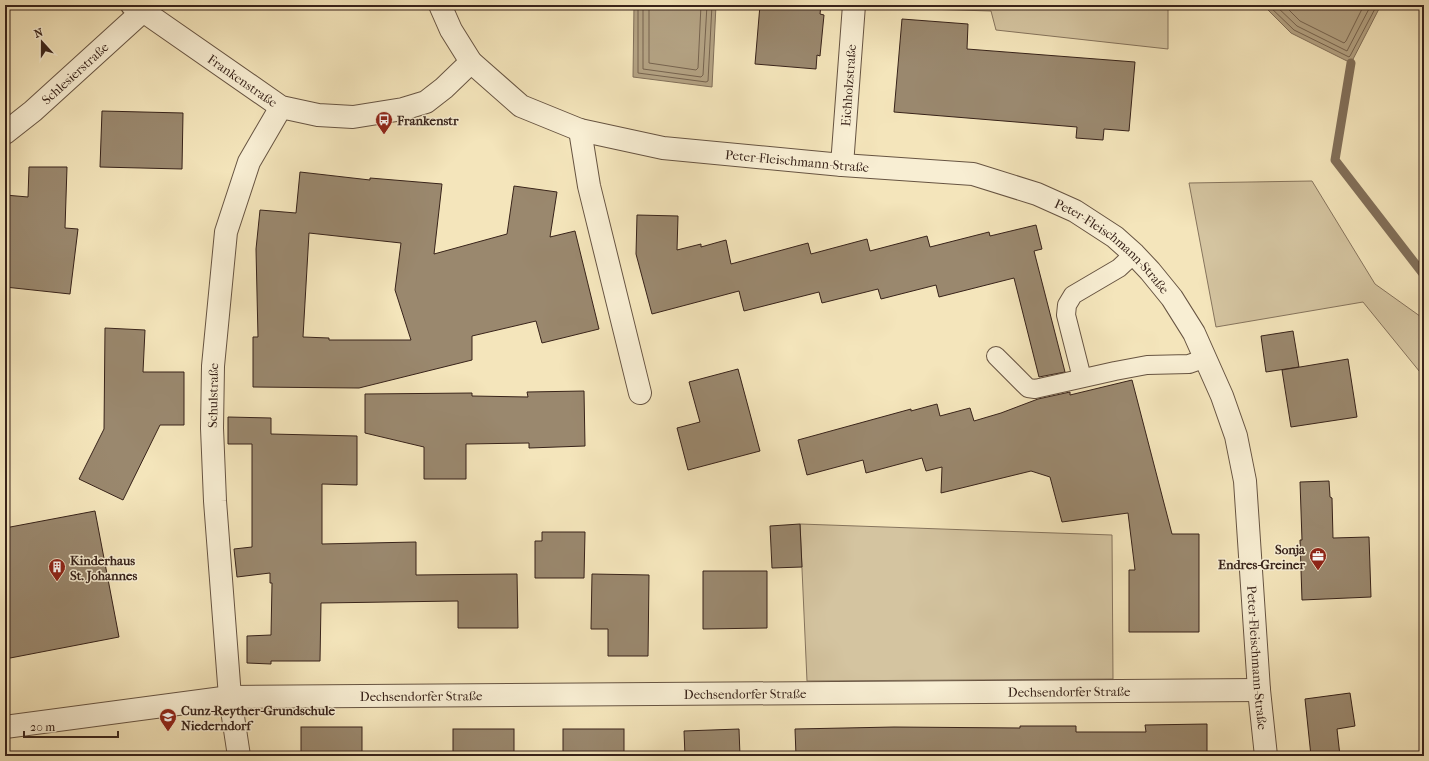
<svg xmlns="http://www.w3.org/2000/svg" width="1429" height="761" font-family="'IM FELL French Canon',serif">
<rect width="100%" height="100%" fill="#f4e5bb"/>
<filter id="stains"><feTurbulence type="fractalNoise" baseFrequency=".005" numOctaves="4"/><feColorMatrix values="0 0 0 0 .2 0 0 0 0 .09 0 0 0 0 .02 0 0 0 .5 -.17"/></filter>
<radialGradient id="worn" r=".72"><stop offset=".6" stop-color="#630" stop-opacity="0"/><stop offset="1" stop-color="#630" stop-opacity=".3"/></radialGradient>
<g fill="#d4c4a0" stroke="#86745d">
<path d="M 925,5 L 1168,5 L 1168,49 L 996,30 L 991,11 L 925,9 Z"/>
<path d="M 1312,181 L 1375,284 L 1424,319 L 1424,377 L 1363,302 L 1216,327 L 1189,183 Z"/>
<path d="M 800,524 L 1112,535 L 1113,679 L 807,681 Z"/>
</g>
<g fill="#b4a384" stroke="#82705a">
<path d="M 634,5 L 716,5 L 712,87 L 633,77 Z"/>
<path d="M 1263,5 L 1381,5 L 1351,63 L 1291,33 Z"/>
</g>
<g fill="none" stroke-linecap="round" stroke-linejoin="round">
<g stroke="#76634f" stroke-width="1">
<path d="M 638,5 L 638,73 L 706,82 L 708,81 L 712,5"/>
<path d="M 643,5 L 643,69 L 701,77 L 703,75 L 707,5"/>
<path d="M 649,5 L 649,63 L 696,70 L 698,68 L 701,5"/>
<path d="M 1268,5 L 1294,30 L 1349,57 L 1350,56 L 1377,5"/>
<path d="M 1275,5 L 1297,26 L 1347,51 L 1348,49 L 1371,5"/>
<path d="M 1284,5 L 1300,21 L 1344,43 L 1346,41 L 1364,5"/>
</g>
<path stroke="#82705a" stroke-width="9" d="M 1351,63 L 1335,160 L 1424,275"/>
</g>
<g fill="#9a886e" stroke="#38231a" fill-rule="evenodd">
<path d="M 760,5 L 821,5 L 820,14 L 824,15 L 820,56 L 817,55 L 816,69 L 755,64 Z"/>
<path d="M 902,19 L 968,24 L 967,49 L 1135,62 L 1129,131 L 1104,129 L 1103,140 L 1076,138 L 1077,127 L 894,112 Z"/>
<path d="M 102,111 L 183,113 L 182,169 L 100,167 Z"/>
<path d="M 29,167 L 67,167 L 65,228 L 78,229 L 70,294 L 5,287 L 5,195 L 28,197 Z"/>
<path d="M 300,172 L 370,180 L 370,178 L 442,184 L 434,254 L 507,234 L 514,186 L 557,192 L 550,237 L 575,231 L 599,329 L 542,343 L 536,321 L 472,336 L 472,360 L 359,388 L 253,387 L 253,337 L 258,337 L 256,249 L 260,210 L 296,213 ZM 309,233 L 401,243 L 395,290 L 411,340 L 329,340 L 329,338 L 303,337 Z"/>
<path d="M 637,215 L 678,216 L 677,250 L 701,244 L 701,247 L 726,240 L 731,264 L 808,243 L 811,254 L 867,239 L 870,251 L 927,236 L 930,247 L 989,232 L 990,236 L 1036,225 L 1042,249 L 1034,251 L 1065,372 L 1039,377 L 1014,278 L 939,297 L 936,285 L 881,299 L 878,289 L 822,303 L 819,292 L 744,311 L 739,291 L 652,314 L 636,254 Z"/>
<path d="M 105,328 L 145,330 L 143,372 L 184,372 L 184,425 L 160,425 L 123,500 L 79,479 L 104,429 Z"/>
<path d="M 1293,331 L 1299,367 L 1266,372 L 1261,336 Z"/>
<path d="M 1348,359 L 1357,417 L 1291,427 L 1282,370 Z"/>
<path d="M 738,369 L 760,451 L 688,470 L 677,428 L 700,422 L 689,382 Z"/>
<path d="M 1132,380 L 1172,534 L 1199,534 L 1199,632 L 1129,632 L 1129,570 L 1135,570 L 1128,513 L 1062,522 L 1050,477 L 1031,471 L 941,493 L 942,467 L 926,471 L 922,458 L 866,473 L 863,460 L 807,475 L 798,440 L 911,409 L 911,411 L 937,404 L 940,416 L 970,408 L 974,421 L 1001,413 L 1038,399 L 1070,392 L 1070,395 Z"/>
<path d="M 584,391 L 585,446 L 529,448 L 529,443 L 466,444 L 466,479 L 424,479 L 424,447 L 365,433 L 365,394 L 472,393 L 472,396 L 528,397 L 527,392 Z"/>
<path d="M 228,417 L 271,418 L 271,434 L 357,436 L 357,485 L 322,484 L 322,544 L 416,542 L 416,575 L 517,574 L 518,628 L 458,628 L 458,601 L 321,603 L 320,661 L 271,661 L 271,664 L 247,663 L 247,636 L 271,635 L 272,583 L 270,583 L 270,573 L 237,577 L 234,549 L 252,547 L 252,444 L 228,444 Z"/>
<path d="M 1329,481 L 1330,497 L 1332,498 L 1333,538 L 1369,537 L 1371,597 L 1302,600 L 1300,540 L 1302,540 L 1300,482 Z"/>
<path d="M 95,511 L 119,637 L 5,659 L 5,528 Z"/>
<path d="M 800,524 L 802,567 L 772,568 L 770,526 Z"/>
<path d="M 542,532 L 585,532 L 584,578 L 535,578 L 535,541 L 542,541 Z"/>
<path d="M 703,571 L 767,571 L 767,628 L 703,629 Z"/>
<path d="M 592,574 L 649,575 L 648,656 L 608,656 L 608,629 L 591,629 Z"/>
<path d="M 1350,693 L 1355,726 L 1337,729 L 1340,756 L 1311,756 L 1305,699 Z"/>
<path d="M 1207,724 L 1207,756 L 796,756 L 795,729 L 894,727 L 1020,728 L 1020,726 L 1076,726 L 1076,732 L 1146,732 L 1145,725 Z"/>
<rect x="301" y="727" width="61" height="29"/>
<rect x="453" y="729" width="61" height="27"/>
<rect x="563" y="729" width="61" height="27"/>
<path d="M 739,729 L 740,756 L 685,756 L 684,731 Z"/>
</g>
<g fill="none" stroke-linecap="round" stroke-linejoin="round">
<defs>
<g id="service">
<path d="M 996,356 L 1028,388 L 1035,389 L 1115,371 L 1147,365 L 1189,364 L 1206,358"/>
<path d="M 1082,378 L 1066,315 L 1067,305 L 1073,295 L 1119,268 L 1134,254"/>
</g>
<g id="minor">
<path id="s1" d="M 132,5 L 143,11 L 281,107 L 318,115 L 353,117 L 403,109 L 426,102 L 444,88 L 471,62"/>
<path d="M 580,130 L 589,186 L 640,393"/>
<path id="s2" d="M 5,133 L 33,111 L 143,11"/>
<path id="s3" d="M 842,165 L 854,5"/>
<path id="s4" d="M 5,727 L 230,697 L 1259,690"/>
<path id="s5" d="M 239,756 L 230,697 L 215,501 L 212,428 L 213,366 L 226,232 L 249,162 L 281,107"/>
</g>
<g id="tertiary">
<path id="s6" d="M 440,5 L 451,30 L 471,62 L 521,106 L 580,130 L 663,148 L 842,165 L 973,174 L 1037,194 L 1075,211 L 1115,237 L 1134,254 L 1150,271 L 1172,298 L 1194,333 L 1222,396 L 1236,436 L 1245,481 L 1259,690 L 1266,756"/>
</g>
</defs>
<use href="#service" stroke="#675442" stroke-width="20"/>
<use href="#minor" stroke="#675442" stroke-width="24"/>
<use href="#tertiary" stroke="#675442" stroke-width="24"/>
<use href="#service" stroke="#f8eed3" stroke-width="18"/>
<use href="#minor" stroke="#f8eed3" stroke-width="22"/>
<use href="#tertiary" stroke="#f8eed3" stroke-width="22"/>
</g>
<defs>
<symbol id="bus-pin" viewBox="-11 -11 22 30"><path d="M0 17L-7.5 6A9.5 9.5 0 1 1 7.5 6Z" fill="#8f2418" stroke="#f8eed3"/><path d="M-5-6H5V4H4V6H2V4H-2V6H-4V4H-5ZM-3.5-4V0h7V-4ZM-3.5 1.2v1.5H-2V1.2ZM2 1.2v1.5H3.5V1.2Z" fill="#fff"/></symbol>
<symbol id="office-pin" viewBox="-11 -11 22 30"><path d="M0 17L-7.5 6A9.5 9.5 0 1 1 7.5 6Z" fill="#8f2418" stroke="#f8eed3"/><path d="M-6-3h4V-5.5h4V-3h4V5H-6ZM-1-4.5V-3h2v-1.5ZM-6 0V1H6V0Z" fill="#fff"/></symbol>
<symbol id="building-pin" viewBox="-11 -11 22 30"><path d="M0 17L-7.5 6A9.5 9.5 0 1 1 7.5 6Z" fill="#8f2418" stroke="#f8eed3"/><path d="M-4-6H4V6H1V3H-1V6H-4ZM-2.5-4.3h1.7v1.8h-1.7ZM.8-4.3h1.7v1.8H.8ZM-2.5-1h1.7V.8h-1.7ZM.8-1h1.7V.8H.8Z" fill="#fff"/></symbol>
<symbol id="school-pin" viewBox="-11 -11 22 30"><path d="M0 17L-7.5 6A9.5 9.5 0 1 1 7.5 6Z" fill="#8f2418" stroke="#f8eed3"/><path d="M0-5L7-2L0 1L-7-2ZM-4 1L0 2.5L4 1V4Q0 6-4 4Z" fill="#fff"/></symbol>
</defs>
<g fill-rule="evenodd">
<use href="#bus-pin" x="374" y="110" width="20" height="27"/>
<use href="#office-pin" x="1308" y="546" width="20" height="27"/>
<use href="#building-pin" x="47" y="557" width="20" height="27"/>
<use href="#school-pin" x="158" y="707" width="20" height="27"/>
</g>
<g text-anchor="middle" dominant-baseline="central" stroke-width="3" stroke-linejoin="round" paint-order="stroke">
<g font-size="13" fill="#38231a" stroke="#f8eed3">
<text stroke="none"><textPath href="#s2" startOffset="92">Schlesierstraße</textPath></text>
<text stroke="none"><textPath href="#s1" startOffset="134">Frankenstraße</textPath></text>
<text stroke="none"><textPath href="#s3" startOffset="80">Eichholzstraße</textPath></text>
<text stroke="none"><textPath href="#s6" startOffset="415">Peter-Fleischmann-Straße</textPath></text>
<text stroke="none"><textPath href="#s6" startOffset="751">Peter-Fleischmann-Straße</textPath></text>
<text stroke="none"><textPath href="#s5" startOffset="362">Schulstraße</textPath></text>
<text stroke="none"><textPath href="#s6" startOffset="1207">Peter-Fleischmann-Straße</textPath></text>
<text stroke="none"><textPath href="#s4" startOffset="1066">Dechsendorfer Straße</textPath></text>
<text stroke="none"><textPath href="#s4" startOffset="742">Dechsendorfer Straße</textPath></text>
<text stroke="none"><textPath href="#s4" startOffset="418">Dechsendorfer Straße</textPath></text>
</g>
<g font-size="13" font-weight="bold" fill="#38231a" stroke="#f8eed3" text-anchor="start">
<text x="397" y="120">Frankenstr</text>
<text x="1305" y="549" text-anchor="end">Sonja<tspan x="1305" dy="15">Endres-Greiner</tspan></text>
<text x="70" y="560">Kinderhaus<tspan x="70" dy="15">St. Johannes</tspan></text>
<text x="181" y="710">Cunz-Reyther-Grundschule<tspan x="181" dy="15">Niederndorf</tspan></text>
</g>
</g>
<rect width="1429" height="761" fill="none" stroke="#f4e5bb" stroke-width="20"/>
<rect x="6" y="6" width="1417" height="749" fill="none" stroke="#38231a" stroke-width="2"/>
<rect x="10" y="10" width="1409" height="741" fill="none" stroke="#38231a"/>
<g transform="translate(42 42) rotate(339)" stroke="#f8eed3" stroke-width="3" paint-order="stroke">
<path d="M0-3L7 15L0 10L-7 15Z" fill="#38231a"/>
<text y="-6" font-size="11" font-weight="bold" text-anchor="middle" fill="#38231a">N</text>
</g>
<path d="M24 731v6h94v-6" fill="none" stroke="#38231a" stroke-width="2"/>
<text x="30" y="731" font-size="12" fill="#38231a" stroke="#f8eed3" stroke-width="3" paint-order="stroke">20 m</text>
<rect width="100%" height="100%" filter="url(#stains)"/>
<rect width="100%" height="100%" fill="url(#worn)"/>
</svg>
